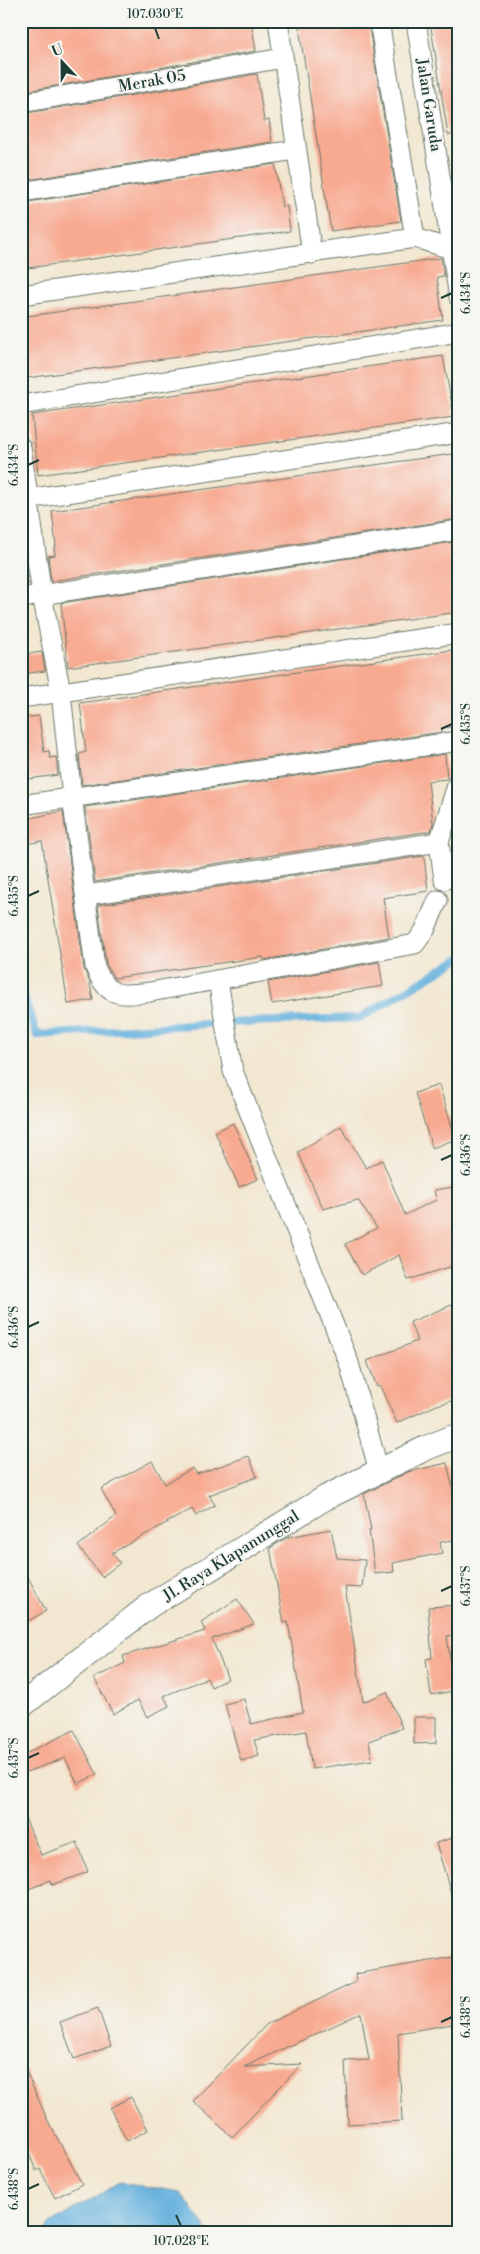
<svg xmlns="http://www.w3.org/2000/svg" width="480" height="2254" font-family="'Libre Bodoni',serif">
<rect width="100%" height="100%" fill="#f6f6f2"/>
<filter id="ink" filterUnits="userSpaceOnUse"><feTurbulence type="fractalNoise" baseFrequency=".02" numOctaves="2"/><feDisplacementMap in="SourceGraphic" scale="10" xChannelSelector="R" yChannelSelector="G"/><feConvolveMatrix kernelMatrix="1 2 1 2 8 2 1 2 1" color-interpolation-filters="sRGB"/></filter>
<filter id="wash" filterUnits="userSpaceOnUse"><feTurbulence type="fractalNoise" baseFrequency=".0096" numOctaves="4" result="noise"/><feDisplacementMap in="SourceGraphic" scale="20" xChannelSelector="R" yChannelSelector="G"/><feGaussianBlur stdDeviation="1.12" result="paint"/><feColorMatrix in="noise" values="0 0 0 0 0 0 0 0 0 0 0 0 0 0 0 0 0 1.4 0 .05"/><feComposite in="paint" operator="in"/></filter>
<g filter="url(#wash)">
<rect width="100%" height="100%" fill="#f2e7d0"/>
<path fill="#64b0dd" stroke="#427688" d="M 120,2182 L 180,2192 L 210,2233 L 43,2233 L 49,2225 Z"/>
<g fill="none" stroke-linecap="round" stroke-linejoin="round">
<path stroke="#64b0dd" stroke-width="8" d="M 21,989 L 37,1035 L 220,1023 L 360,1018 L 459,959"/>
</g>
<g id="blocks">
<g fill="#f8aa91">
<path d="M 21,21 L 251,21 L 256,51 L 21,92 Z"/>
<path d="M 298,21 L 368,21 L 401,221 L 331,231 Z"/>
<path d="M 430,21 L 459,21 L 459,134 L 448,135 Z"/>
<path d="M 257,74 L 264,121 L 269,120 L 272,142 L 21,181 L 21,114 Z"/>
<path d="M 275,164 L 282,207 L 287,206 L 290,231 L 21,269 L 21,203 Z"/>
<path d="M 441,258 L 444,276 L 437,277 L 443,320 L 27,378 L 21,317 Z"/>
<path d="M 443,356 L 454,417 L 38,475 L 32,415 Z"/>
<path d="M 459,453 L 459,519 L 51,581 L 48,556 L 55,555 L 54,547 L 56,547 L 52,511 Z"/>
<path d="M 459,541 L 459,612 L 68,667 L 61,603 Z"/>
<path d="M 26,559 L 29,584 L 21,585 L 21,560 Z"/>
<path d="M 459,649 L 459,726 L 442,728 L 442,732 L 82,785 L 79,754 L 86,752 L 80,703 Z"/>
<path d="M 42,652 L 45,671 L 21,674 L 21,655 Z"/>
<path d="M 39,716 L 44,752 L 49,751 L 50,758 L 56,757 L 58,775 L 21,780 L 21,718 Z"/>
<path d="M 445,754 L 447,779 L 428,781 L 433,823 L 431,831 L 95,882 L 85,807 Z"/>
<path d="M 63,811 L 84,969 L 90,983 L 93,1000 L 68,1004 L 42,841 L 21,845 L 21,820 Z"/>
<path d="M 424,856 L 428,891 L 383,898 L 389,937 L 264,960 L 263,957 L 114,978 L 106,964 L 98,905 Z"/>
<path d="M 379,962 L 383,986 L 272,1004 L 268,982 Z"/>
<path d="M 439,1085 L 456,1139 L 432,1148 L 415,1093 Z"/>
<path d="M 233,1123 L 258,1179 L 239,1187 L 215,1132 Z"/>
<path d="M 341,1126 L 366,1168 L 382,1160 L 405,1215 L 436,1200 L 434,1190 L 459,1186 L 459,1264 L 408,1280 L 399,1255 L 362,1275 L 345,1244 L 377,1228 L 358,1200 L 323,1209 L 298,1152 Z"/>
<path d="M 459,1302 L 459,1399 L 437,1405 L 397,1423 L 380,1386 L 377,1387 L 367,1361 L 417,1341 L 410,1322 Z"/>
<path d="M 249,1456 L 257,1477 L 209,1495 L 215,1505 L 196,1516 L 192,1509 L 112,1553 L 120,1563 L 102,1577 L 78,1546 L 116,1516 L 101,1489 L 152,1461 L 165,1484 L 193,1468 L 197,1474 Z"/>
<path d="M 447,1463 L 456,1502 L 459,1502 L 459,1539 L 440,1542 L 442,1553 L 393,1563 L 394,1572 L 375,1574 L 369,1530 L 371,1530 L 364,1494 L 408,1472 Z"/>
<path d="M 331,1529 L 337,1558 L 365,1560 L 362,1588 L 345,1587 L 363,1702 L 387,1692 L 402,1728 L 369,1741 L 372,1760 L 312,1769 L 306,1731 L 254,1740 L 259,1756 L 241,1761 L 225,1704 L 244,1699 L 251,1724 L 303,1712 L 288,1622 L 284,1623 L 270,1548 L 288,1537 Z"/>
<path d="M 21,1564 L 46,1611 L 28,1621 L 21,1609 Z"/>
<path d="M 237,1599 L 254,1624 L 212,1639 L 228,1679 L 211,1687 L 207,1678 L 164,1696 L 169,1706 L 147,1717 L 138,1700 L 113,1714 L 94,1678 L 125,1663 L 123,1656 L 205,1631 L 201,1622 Z"/>
<path d="M 459,1605 L 459,1635 L 447,1636 L 454,1691 L 431,1695 L 426,1659 L 432,1658 L 428,1607 Z"/>
<path d="M 414,1717 L 436,1717 L 436,1743 L 414,1744 Z"/>
<path d="M 74,1730 L 97,1774 L 78,1784 L 65,1758 L 21,1774 L 21,1756 Z"/>
<path d="M 21,1809 L 41,1855 L 77,1842 L 88,1872 L 52,1885 L 51,1880 L 21,1892 Z"/>
<path d="M 459,1836 L 459,1902 L 454,1903 L 436,1843 Z"/>
<path d="M 459,1956 L 459,2023 L 398,2033 L 402,2121 L 348,2124 L 345,2061 L 369,2060 L 361,2013 L 244,2067 L 302,2064 L 232,2137 L 193,2101 L 267,2024 L 356,1982 L 355,1974 Z"/>
<path d="M 98,2008 L 111,2046 L 74,2059 L 60,2022 Z"/>
<path d="M 21,2060 L 47,2119 L 82,2184 L 55,2198 L 40,2169 L 36,2171 L 21,2132 Z"/>
<path d="M 131,2097 L 148,2130 L 127,2141 L 110,2108 Z"/>
</g>
</g>
</g>
<g filter="url(#ink)">
<use href="#blocks" fill-opacity="0" stroke="#69786b" stroke-width="1"/>
<g fill="none" stroke-linecap="round" stroke-linejoin="round">
<defs>
<g id="minor">
<path d="M 278,21 L 312,254"/>
<path d="M 379,21 L 415,238"/>
<path d="M 416,21 L 459,298"/>
<path d="M 21,103 L 283,58"/>
<path d="M 21,192 L 295,150"/>
<path d="M 21,295 L 415,238 L 451,249 L 459,247"/>
<path d="M 21,405 L 459,332"/>
<path d="M 21,447 L 42,595 L 61,692 L 72,797 L 95,967 C 108,998 119,996 150,992 L 415,944 L 425,930 L 438,900"/>
<path d="M 21,500 L 459,433"/>
<path d="M 21,598 L 459,530"/>
<path d="M 21,698 L 459,633"/>
<path d="M 21,805 L 459,741"/>
<path d="M 444,880 L 439,842 L 459,779"/>
<path d="M 87,895 L 439,842"/>
<path d="M 218,980 L 233,1071 L 349,1363 L 379,1471"/>
</g>
<path id="tertiary" d="M 21,1706 L 149,1606 L 325,1498 L 426,1448 L 459,1435"/>
</defs>
<use href="#minor" stroke="#69786b" stroke-width="21"/>
<use href="#tertiary" stroke="#69786b" stroke-width="26"/>
<use href="#minor" stroke="#fff" stroke-width="19"/>
<use href="#tertiary" stroke="#fff" stroke-width="24"/>
</g>
</g>
<path fill="none" stroke="#1f3d34" stroke-width="2" d="M 155,28 L 159,39M 441,298 L 452,293M 28,465 L 39,460M 441,729 L 452,724M 28,896 L 39,891M 441,1160 L 452,1155M 28,1327 L 39,1322M 441,1591 L 452,1586M 28,1758 L 39,1753M 441,2022 L 452,2017M 28,2189 L 39,2184M 176,2215 L 181,2226"/>
<g text-anchor="middle" dominant-baseline="central" stroke-width="4" stroke-linejoin="round" paint-order="stroke">
<g font-size="16" fill="#1f3d34" stroke="#f6f6f2">
<text transform="translate(152 81) rotate(-10)">Merak 05</text>
<text transform="translate(429 105) rotate(81)">Jalan Garuda</text>
<text transform="translate(231 1556) rotate(-32)">Jl. Raya Klapanunggal</text>
</g>
</g>
<rect width="480" height="2254" fill="none" stroke="#f6f6f2" stroke-width="55"/>
<g transform="translate(62 62) rotate(338)" stroke="#f6f6f2" stroke-width="4" paint-order="stroke">
<path d="M0-4L9 19L0 12L-9 19Z" fill="#1f3d34"/>
<text y="-8" font-size="14" font-weight="bold" text-anchor="middle" fill="#1f3d34">U</text>
</g>
<rect x="28" y="28" width="424" height="2198" fill="none" stroke="#1f3d34" stroke-width="2"/>
<g font-size="12" text-anchor="middle" fill="#1f3d34">
<text x="155" y="18">107.030°E</text>
<text transform="translate(466 293) rotate(-90)" y="4">6.434°S</text>
<text transform="translate(14 465) rotate(-90)" y="4">6.434°S</text>
<text transform="translate(466 724) rotate(-90)" y="4">6.435°S</text>
<text transform="translate(14 896) rotate(-90)" y="4">6.435°S</text>
<text transform="translate(466 1155) rotate(-90)" y="4">6.436°S</text>
<text transform="translate(14 1327) rotate(-90)" y="4">6.436°S</text>
<text transform="translate(466 1586) rotate(-90)" y="4">6.437°S</text>
<text transform="translate(14 1758) rotate(-90)" y="4">6.437°S</text>
<text transform="translate(466 2017) rotate(-90)" y="4">6.438°S</text>
<text transform="translate(14 2189) rotate(-90)" y="4">6.438°S</text>
<text x="181" y="2245">107.028°E</text>
</g>
</svg>
